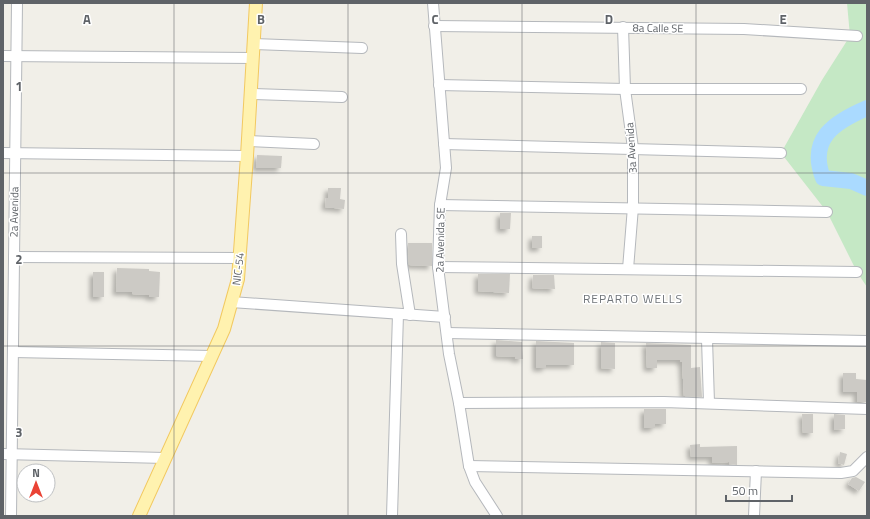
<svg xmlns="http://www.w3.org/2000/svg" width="870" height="519" font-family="'Titillium Web',sans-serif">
<defs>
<filter id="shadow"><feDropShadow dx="-3.5" dy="3.5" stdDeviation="2" flood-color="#0004"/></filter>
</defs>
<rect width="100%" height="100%" fill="#f1efe8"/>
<path fill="#c5e8c5" d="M 847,3 L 867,3 L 867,287 L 857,272 L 827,212 L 781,153 L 822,80 L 850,36 Z"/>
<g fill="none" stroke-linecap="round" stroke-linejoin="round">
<path stroke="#aadaff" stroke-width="16" d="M 867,108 C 834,122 808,139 823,178 L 851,181 L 867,188"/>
</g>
<g fill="#cccac5" filter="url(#shadow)">
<path d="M 257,155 L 282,156 L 281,168 L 256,168 Z"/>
<path d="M 328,188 L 341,188 L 340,199 L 345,200 L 344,209 L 325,207 L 326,198 L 328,198 Z"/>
<path d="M 500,213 L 511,213 L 510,229 L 500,229 Z"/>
<rect x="532" y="236" width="10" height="12"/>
<path d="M 408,243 L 432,243 L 432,266 L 409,265 Z"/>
<path d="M 117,268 L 149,269 L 149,271 L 160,272 L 159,297 L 149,297 L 149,295 L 132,294 L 132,292 L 116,292 Z"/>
<rect x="93" y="272" width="11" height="25"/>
<path d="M 478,274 L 510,274 L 509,293 L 478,291 Z"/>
<path d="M 533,275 L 554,275 L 555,289 L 532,288 Z"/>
<path d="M 496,340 L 522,342 L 523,359 L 515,359 L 515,357 L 496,356 Z"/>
<path d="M 536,341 L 574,343 L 574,365 L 546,365 L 546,368 L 536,368 Z"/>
<path d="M 601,342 L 615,343 L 615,369 L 601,368 Z"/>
<path d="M 646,343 L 691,345 L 691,368 L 700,367 L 702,397 L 684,396 L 682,362 L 680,362 L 680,360 L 657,360 L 657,368 L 647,368 Z"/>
<path d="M 843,373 L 856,373 L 856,379 L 867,380 L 867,402 L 857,402 L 857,392 L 843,392 Z"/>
<path d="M 644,409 L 666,409 L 666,424 L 655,424 L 655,428 L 644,428 Z"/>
<path d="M 802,414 L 813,414 L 813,433 L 803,433 Z"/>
<path d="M 834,414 L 845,415 L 845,429 L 834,430 Z"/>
<path d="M 700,444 L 700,447 L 737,446 L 737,465 L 729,464 L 729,462 L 712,463 L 712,457 L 691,457 L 690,445 Z"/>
<path d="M 840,452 L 847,454 L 844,465 L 838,463 Z"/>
<path d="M 856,477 L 865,482 L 859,491 L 848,484 L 852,478 Z"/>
</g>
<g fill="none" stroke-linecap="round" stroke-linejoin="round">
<defs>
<g id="minor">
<path d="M 433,3 L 446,168 L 440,205 L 438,267 L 449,354 L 459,403 L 469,466 L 475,482 L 497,516"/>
<path d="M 434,26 L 744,29 L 857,36"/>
<path d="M 623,27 L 625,89 L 633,148 L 633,207 L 628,269"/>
<path d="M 254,44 L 362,48"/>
<path d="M 3,56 L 253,58"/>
<path d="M 439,85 L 625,89 L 801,89"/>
<path d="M 251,94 L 342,97"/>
<path d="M 248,141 L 314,144"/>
<path d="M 444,144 L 781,153"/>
<path d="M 3,153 L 247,156"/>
<path d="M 440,205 L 827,212"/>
<path d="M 401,234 L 402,264 L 410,315"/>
<path d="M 14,257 L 240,258"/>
<path d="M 438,267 L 857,272"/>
<path d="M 231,302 L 445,317"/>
<path d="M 447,333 L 867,341"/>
<path d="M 707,339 L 709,403"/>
<path d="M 13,352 L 212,356"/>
<path d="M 459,403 L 664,402 L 867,409"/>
<path d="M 3,454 L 165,458"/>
<path d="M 469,466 L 841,473 L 853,471 L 867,457"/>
<path d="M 11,516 L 17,3"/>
<path d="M 392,516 L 398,314"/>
<path d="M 754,516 L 756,471"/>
</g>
<path id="major" d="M 139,516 L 224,329 L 238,279 L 247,156 L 256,3"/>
</defs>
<use href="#minor" stroke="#b5b8bc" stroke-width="12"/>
<use href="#major" stroke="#f2c960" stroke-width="14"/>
<use href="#minor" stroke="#fff" stroke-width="10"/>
<use href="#major" stroke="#fff2af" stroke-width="12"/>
</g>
<path fill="none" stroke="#5f6368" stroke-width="1" stroke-opacity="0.55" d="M 174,3 L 174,516M 348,3 L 348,516M 522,3 L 522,516M 696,3 L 696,516M 3,173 L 867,173M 3,346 L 867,346"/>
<g text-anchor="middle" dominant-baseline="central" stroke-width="3" stroke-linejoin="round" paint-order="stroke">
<g font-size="11" fill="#5f6368" stroke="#fff">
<text transform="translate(658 28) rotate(1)">8a Calle SE</text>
<text transform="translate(631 148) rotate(-94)">3a Avenida</text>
<text transform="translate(14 212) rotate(-89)">2a Avenida</text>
<text transform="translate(440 240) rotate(-89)">2a Avenida SE</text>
<text transform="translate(238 269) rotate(-83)">NIC-54</text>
</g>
<g font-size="12" letter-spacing="1" fill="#70757a" stroke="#fff">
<text x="633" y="298">REPARTO WELLS</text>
</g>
</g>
<g font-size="13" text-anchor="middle" font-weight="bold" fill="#5f6368" stroke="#fff" stroke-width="3" stroke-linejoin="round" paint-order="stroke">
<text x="87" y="24">A</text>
<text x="261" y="24">B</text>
<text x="435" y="24">C</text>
<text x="609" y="24">D</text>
<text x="783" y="24">E</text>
<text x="19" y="91">1</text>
<text x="19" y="264">2</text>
<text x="19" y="437">3</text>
</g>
<rect width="870" height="519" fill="none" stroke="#5f6368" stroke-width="8"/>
<g transform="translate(36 483)"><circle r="19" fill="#ffffff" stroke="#bfc1c3"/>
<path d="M0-3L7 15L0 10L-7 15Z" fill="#ea4335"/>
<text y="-6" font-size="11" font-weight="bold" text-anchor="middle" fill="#5f6368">N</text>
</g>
<path d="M726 495v6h66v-6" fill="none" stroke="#5f6368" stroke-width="2"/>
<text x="732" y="495" font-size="12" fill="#5f6368" stroke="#ffffff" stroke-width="3" paint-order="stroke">50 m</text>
</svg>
